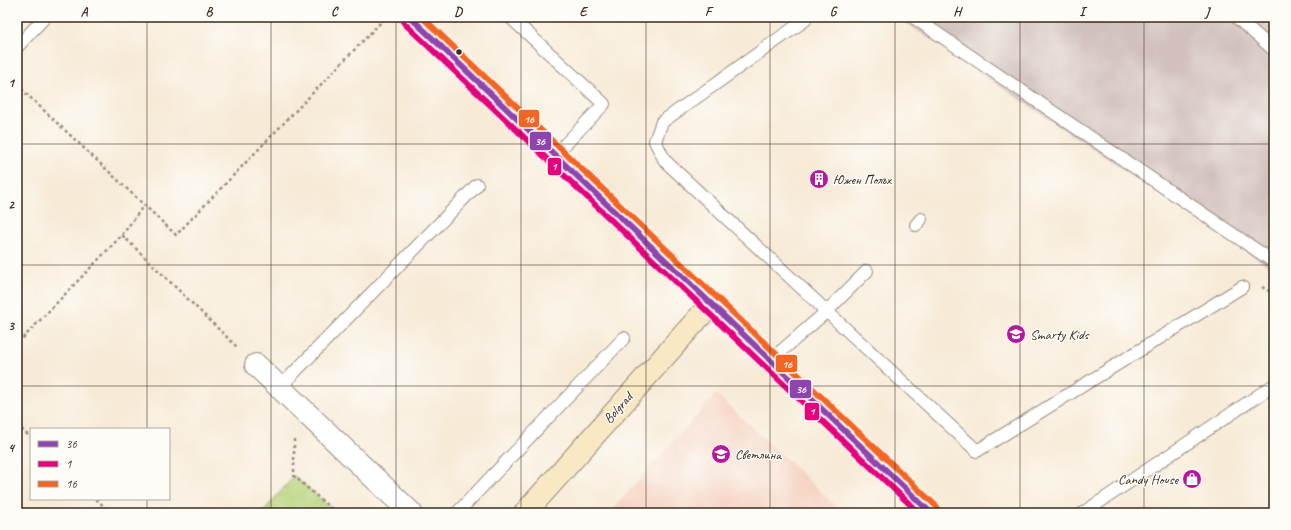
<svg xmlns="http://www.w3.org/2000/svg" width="1291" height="530" font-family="Caveat,sans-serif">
<rect width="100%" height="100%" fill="#fdfcf7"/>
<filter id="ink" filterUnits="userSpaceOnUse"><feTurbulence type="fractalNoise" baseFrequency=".025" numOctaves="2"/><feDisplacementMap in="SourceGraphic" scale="8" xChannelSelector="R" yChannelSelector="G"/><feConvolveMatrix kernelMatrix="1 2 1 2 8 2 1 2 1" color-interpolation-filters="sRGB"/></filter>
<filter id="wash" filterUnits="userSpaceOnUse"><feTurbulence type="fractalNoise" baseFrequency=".012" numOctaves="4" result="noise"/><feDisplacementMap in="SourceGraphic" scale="16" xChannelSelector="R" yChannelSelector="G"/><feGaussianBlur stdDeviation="0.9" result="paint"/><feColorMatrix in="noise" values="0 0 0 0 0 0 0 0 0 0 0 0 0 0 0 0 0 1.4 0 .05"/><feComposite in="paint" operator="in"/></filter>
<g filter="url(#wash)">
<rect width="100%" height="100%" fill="#f7ebd8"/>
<path fill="#f5d3c2" d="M 716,394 L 844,513 L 609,513 Z"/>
<path fill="#d1c0bd" d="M 897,17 L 1274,17 L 1274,270 Z"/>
<path fill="#b5d278" stroke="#787e4b" d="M 294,476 L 336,513 L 262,513 Z"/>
</g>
<g filter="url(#ink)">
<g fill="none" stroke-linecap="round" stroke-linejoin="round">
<defs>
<g id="lane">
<path d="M 510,17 L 604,104 L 555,155"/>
<path d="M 913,17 L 1274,262"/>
<path d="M 1236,17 L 1274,50"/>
<path d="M 805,20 L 662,122 L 655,141 L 665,161 L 977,451 L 1242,287"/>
<path d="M 17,47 L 45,17"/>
<path d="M 916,225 L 921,219"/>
<path d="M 771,360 L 826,312 L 867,271"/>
<path d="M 280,387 L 477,185"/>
<path d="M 457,513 L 624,338"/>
<path d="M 1083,513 L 1274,385"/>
</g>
<path id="street" d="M 256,365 L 411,513"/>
<g id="secondary">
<path d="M 410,17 L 931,513"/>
<path d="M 525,513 L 711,304"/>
</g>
</defs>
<use href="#lane" stroke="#998a7b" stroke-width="14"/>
<use href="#street" stroke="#998a7b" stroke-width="24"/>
<use href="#secondary" stroke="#998a7b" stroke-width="24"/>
<g stroke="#998a7b" stroke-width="2.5" stroke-dasharray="3 3" stroke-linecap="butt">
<path d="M 17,85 L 176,235 L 384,19"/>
<path d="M 122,235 L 144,205"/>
<path d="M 1262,287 L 1274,294"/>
<path d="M 17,338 L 22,339 L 122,235 L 238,348"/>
<path d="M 17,425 L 31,438"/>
<path d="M 294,439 L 294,476 L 336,513"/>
<path d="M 96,499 L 111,513"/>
</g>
<use href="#lane" stroke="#fff" stroke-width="12"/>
<use href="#street" stroke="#fff" stroke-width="22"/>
<use href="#secondary" stroke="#f8e8c3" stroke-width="22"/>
<defs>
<path id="bus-1" d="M 410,17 L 931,513"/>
<path id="bus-2" d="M 404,23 L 919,513"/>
<path id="bus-3" d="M 422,17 L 937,507"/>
</defs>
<use href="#bus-1" stroke="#fdfcf7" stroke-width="9"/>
<use href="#bus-2" stroke="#fdfcf7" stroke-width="9"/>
<use href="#bus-3" stroke="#fdfcf7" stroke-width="9"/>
<use href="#bus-1" stroke="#8e44ad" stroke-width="6"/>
<use href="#bus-2" stroke="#e5007d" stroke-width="6"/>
<use href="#bus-3" stroke="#f26522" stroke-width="6"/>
</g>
</g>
<path fill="none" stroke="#3b2a1e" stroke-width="1" stroke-opacity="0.55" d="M 147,17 L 147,429M 271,17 L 271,513M 396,17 L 396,513M 521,17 L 521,513M 646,17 L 646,513M 770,17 L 770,513M 895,17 L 895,513M 1020,17 L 1020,513M 1144,17 L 1144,513M 17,144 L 1274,144M 17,265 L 1274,265M 17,386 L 1274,386M 147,499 L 147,513"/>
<defs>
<symbol id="building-disc" viewBox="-11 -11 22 22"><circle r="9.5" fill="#b5179e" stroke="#fdfcf7"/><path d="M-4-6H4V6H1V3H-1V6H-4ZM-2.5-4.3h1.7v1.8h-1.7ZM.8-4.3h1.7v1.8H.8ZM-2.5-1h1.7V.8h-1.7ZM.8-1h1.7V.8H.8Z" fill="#fff"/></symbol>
<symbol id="school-disc" viewBox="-11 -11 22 22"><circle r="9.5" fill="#b5179e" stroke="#fdfcf7"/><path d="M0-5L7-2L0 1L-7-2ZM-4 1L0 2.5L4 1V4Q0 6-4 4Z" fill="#fff"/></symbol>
<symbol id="shop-disc" viewBox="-11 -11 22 22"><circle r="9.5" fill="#b5179e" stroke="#fdfcf7"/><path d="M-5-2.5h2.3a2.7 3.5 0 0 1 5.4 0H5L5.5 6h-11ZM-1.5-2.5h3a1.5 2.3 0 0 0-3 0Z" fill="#fff"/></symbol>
</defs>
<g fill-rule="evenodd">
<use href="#building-disc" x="808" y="168" width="22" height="22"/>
<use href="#school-disc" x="1005" y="323" width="22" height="22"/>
<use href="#school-disc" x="710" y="443" width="22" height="22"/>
<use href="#shop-disc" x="1181" y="468" width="22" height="22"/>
</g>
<circle fill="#3b2a1e" stroke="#fdfcf7" stroke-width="1.5" cx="459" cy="52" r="3.5"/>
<g text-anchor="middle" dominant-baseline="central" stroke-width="3" stroke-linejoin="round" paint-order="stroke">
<g font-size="14" fill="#3b2a1e" stroke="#fdfcf7" text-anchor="start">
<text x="833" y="179">Южен Полъх</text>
<text x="1030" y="334">Smarty Kids</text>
<text x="735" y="454">Светлина</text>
<text x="1178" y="479" text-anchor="end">Candy House</text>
</g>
<g font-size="14" fill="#3b2a1e" stroke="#fdfcf7">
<text transform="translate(618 408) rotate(-48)">Bolgrad</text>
</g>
</g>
<g stroke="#fdfcf7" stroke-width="1.5">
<rect x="518" y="109" width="22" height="19" rx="4" fill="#f26522"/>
<rect x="529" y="131" width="23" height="20" rx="4" fill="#8e44ad"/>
<rect x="547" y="157" width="15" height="19" rx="4" fill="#e5007d"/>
<rect x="775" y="354" width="23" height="19" rx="4" fill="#f26522"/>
<rect x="789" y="379" width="23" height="20" rx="4" fill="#8e44ad"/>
<rect x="804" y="402" width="16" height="19" rx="4" fill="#e5007d"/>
</g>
<g font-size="11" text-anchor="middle" font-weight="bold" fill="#fff">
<text x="529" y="123">16</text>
<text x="540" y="145">36</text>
<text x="554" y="170">1</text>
<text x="787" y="368">16</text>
<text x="801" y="393">36</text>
<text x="812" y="415">1</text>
</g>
<rect width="1291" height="530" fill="none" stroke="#fdfcf7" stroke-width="44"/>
<rect x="30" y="428" width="140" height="72" fill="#fdfcf7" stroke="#afa8a0"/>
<rect x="38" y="441" width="20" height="6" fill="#8e44ad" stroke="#afa8a0"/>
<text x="66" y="448" font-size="12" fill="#3b2a1e">36</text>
<rect x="38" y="461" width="20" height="6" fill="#e5007d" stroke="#afa8a0"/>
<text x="66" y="468" font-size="12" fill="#3b2a1e">1</text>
<rect x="38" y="481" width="20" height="6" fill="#f26522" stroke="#afa8a0"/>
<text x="66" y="488" font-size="12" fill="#3b2a1e">16</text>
<rect x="22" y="22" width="1247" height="486" fill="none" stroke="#3b2a1e" stroke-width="1.5"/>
<g font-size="13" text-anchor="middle" font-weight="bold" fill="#3b2a1e">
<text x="84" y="16">A</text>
<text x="209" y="16">B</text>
<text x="334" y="16">C</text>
<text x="458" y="16">D</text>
<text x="583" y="16">E</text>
<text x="708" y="16">F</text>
<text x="833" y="16">G</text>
<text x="957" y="16">H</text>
<text x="1082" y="16">I</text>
<text x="1207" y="16">J</text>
<text x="11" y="87">1</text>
<text x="11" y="209">2</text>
<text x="11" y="330">3</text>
<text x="11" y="452">4</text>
</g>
</svg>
